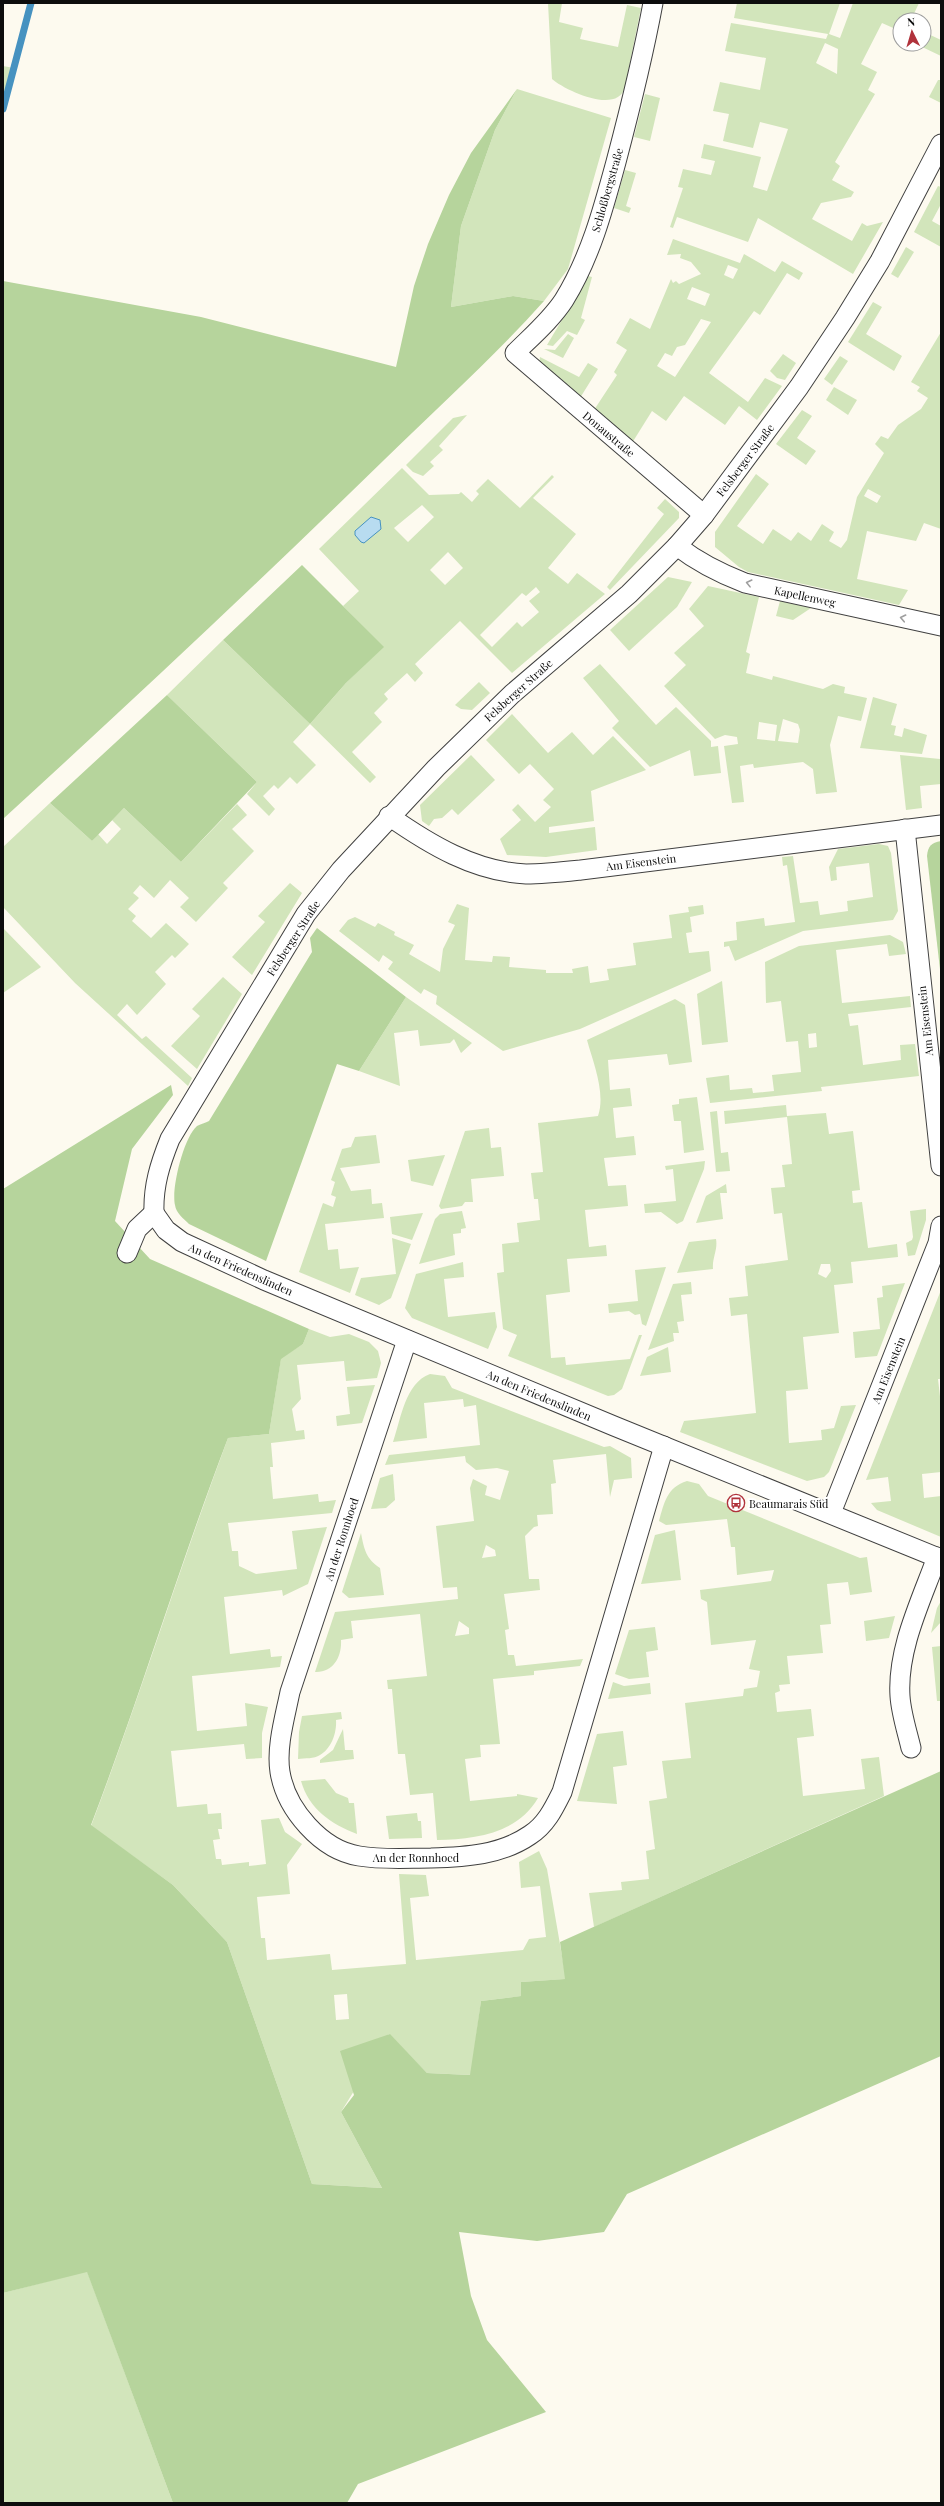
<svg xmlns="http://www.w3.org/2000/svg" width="944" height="2506" font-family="'Playfair Display',serif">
<rect width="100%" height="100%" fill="#fdfaef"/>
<g fill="#d2e5bb" fill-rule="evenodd">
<path d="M 548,3 L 562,3 L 559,22 L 583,28 L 580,39 L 618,47 L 627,5 L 641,8 L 625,87 C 618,115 566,91 552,79 Z"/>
<path d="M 737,3 L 840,3 L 829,34 L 840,38 L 853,3 L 919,3 L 911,20 L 900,20 L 900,31 L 882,23 L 861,64 L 877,72 L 868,90 L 875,94 L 835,162 L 840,166 L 832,180 L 854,192 L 851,197 L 821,203 L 812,219 L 852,241 L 862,223 L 867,226 L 883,222 L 853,274 L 758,218 L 748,242 L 677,217 L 673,228 L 670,227 L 683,188 L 678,187 L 683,169 L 711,175 L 715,161 L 701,158 L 704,144 L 761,157 L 753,187 L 767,191 L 788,129 L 760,122 L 753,148 L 723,141 L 729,114 L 713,111 L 720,82 L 760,90 L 766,58 L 725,51 L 731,23 L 826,39 L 828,34 L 734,18 ZM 825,43 L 838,49 L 837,74 L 816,63 Z"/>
<path d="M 924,32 L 941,40 L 941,56 L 918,45 L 924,44 Z"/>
<path d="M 3,66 L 14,68 L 3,109 Z"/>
<path d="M 938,80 L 941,80 L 941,103 L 929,97 Z"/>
<path d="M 517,89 L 611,118 L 568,269 L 544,301 L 513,296 L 451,307 L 461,226 L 495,130 Z"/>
<path d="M 645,94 L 660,98 L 650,141 L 634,137 Z"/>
<path d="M 625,170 L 636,173 L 626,206 L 631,208 L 629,213 L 614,208 Z"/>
<path d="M 938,186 L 941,187 L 941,204 L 932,221 L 941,226 L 941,247 L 914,232 Z"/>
<path d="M 673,239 L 740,263 L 744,254 L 775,272 L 782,261 L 803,273 L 799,280 L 787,273 L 760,315 L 754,311 L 709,373 L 748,402 L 765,378 L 782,386 L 757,420 L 739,406 L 725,425 L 684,396 L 666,421 L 652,411 L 632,443 L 594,410 L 617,375 L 614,372 L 627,350 L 616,343 L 630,318 L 650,329 L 671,279 L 673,283 L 676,281 L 679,284 L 701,274 L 691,262 L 680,258 L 681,254 L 667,255 ZM 728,265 L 738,269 L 733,279 L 724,275 ZM 692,287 L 710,294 L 705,306 L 687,299 ZM 701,319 L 711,322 L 675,377 L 657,366 L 665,353 L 672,356 L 677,347 L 685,345 Z"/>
<path d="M 906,247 L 914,252 L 898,278 L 891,274 Z"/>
<path d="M 588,276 L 592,277 L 581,318 L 585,320 L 577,335 L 567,331 L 553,346 L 547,345 Z"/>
<path d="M 873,302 L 882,307 L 866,334 L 902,356 L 894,371 L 848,342 Z"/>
<path d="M 941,332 L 941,529 L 924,523 L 916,541 L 867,531 L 857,579 L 908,590 L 899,605 L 748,572 L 739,567 L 715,547 L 715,532 L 756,474 L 769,484 L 737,526 L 763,544 L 773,529 L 791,541 L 798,532 L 811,541 L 822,524 L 834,532 L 829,541 L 841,548 L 847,540 L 857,497 L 884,453 L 875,444 L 881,436 L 888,439 L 898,425 L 921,409 L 928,398 L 917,391 L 920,387 L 911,382 ZM 868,489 L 881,496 L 877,503 L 864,496 Z"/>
<path d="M 568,334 L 574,338 L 563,358 L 544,349 L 555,350 Z"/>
<path d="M 783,354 L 796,363 L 785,380 L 777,378 L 770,371 Z"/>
<path d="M 840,356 L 848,361 L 832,385 L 824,379 Z"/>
<path d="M 540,357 L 579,377 L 588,363 L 598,369 L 580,398 L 539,364 Z"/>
<path d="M 834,387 L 857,400 L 848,415 L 826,400 Z"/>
<path d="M 802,410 L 812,416 L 797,438 L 816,451 L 806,465 L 776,444 Z"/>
<path d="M 467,415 L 439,446 L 443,450 L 430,462 L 434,466 L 423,476 L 413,472 L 406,465 L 453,418 Z"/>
<path d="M 402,468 L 429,495 L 459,494 L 461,492 L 472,502 L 479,494 L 476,491 L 488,479 L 520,508 L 552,475 L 554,477 L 533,498 L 576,534 L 548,568 L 568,584 L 577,573 L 605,594 L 512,673 L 460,621 L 415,664 L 423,673 L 415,682 L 407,673 L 384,694 L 388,699 L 374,713 L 382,722 L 352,752 L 376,777 L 370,783 L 310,724 L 293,742 L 316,765 L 297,784 L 290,777 L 278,789 L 274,785 L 263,796 L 275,809 L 269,816 L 247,794 L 257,782 L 167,695 L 223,640 L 310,724 L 346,683 L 383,647 L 343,606 L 359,591 L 319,549 ZM 422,505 L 434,517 L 408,542 L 394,528 ZM 448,552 L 463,568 L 445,585 L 430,570 ZM 536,587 L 540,592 L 529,601 L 539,612 L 522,627 L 517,622 L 492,647 L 480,635 L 522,593 L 526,596 Z"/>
<path d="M 665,499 L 679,512 L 679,518 L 610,590 L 607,587 L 664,514 L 657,508 Z"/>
<path d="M 668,577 L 692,582 L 677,607 L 629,651 L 610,630 Z"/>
<path d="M 708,586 L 759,597 L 746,652 L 750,654 L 746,673 L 772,680 L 773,676 L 823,689 L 833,684 L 845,687 L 844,693 L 867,698 L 861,721 L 838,716 L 830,745 L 837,792 L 816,794 L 813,769 L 803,762 L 754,768 L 753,764 L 740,766 L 744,802 L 732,803 L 724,746 L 738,744 L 737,737 L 725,735 L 715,739 L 664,686 L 686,665 L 674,653 L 704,626 L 689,609 ZM 783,719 L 798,724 L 800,730 L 798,743 L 778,741 ZM 759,722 L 777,725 L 775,741 L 757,739 Z"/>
<path d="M 780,601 L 811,608 L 793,620 L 776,616 Z"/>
<path d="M 600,664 L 656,725 L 676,707 L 711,741 L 711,747 L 718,746 L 721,773 L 694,776 L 690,750 L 650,767 L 612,728 L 619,721 L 583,678 Z"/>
<path d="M 479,682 L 490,693 L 472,710 L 461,709 L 455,705 Z"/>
<path d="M 873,697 L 897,704 L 891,725 L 896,726 L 894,735 L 902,737 L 904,728 L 927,735 L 922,754 L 860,748 Z"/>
<path d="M 512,714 L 548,753 L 572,732 L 593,755 L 613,736 L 646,770 L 591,791 L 594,821 L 549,827 L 549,833 L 595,827 L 597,850 L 546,857 L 507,855 L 500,839 L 521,820 L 512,810 L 518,804 L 535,822 L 551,807 L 543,800 L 554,789 L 530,764 L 519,774 L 486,740 Z"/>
<path d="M 941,749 L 941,784 L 920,786 L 922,808 L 906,810 L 900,755 L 940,759 Z"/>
<path d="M 471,755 L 495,780 L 458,815 L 452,809 L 442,818 L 434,819 L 429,826 L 422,821 L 420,805 Z"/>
<path d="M 50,803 L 92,841 L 98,834 L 107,844 L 121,829 L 112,820 L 124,808 L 181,862 L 237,804 L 247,815 L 232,829 L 254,851 L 223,883 L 228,888 L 196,922 L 180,907 L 189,898 L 170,880 L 154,898 L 140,885 L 133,893 L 139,898 L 128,909 L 136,916 L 132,921 L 151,938 L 166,923 L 189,944 L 175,958 L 172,955 L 155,972 L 166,984 L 137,1015 L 127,1004 L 117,1015 L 142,1039 L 146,1036 L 192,1078 L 188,1086 L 75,983 L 3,907 L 3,847 Z"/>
<path d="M 879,844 L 888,846 L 891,853 L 898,911 L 893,920 L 803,931 L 735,961 L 729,946 L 724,947 L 724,942 L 737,940 L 736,922 L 764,918 L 765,926 L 795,922 L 787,865 L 783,866 L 782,857 L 793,856 L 800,903 L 818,901 L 820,915 L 848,911 L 847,901 L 873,897 L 869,863 L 836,867 L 837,880 L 831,881 L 829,867 L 838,849 Z"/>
<path d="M 290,883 L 302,893 L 252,975 L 232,957 L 265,922 L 258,916 Z"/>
<path d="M 457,904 L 469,908 L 465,960 L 492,962 L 493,956 L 510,957 L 509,967 L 546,970 L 546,973 L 573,973 L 572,969 L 588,966 L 590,983 L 609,980 L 607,969 L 636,965 L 633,943 L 672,938 L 669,915 L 689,912 L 688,907 L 703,905 L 704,914 L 690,917 L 692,932 L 686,933 L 689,953 L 709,951 L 711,971 L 580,1029 L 503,1051 L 436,1004 L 437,996 L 424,989 L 421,994 L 388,969 L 393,962 L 383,955 L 379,962 L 339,931 L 348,920 L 355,917 L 375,927 L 378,923 L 395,932 L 394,935 L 414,945 L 409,954 L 440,972 L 443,949 L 455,925 L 448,922 Z"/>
<path d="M 3,928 L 41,967 L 3,993 Z"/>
<path d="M 890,935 L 903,942 L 906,954 L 889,956 L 887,944 L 836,950 L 842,1003 L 910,996 L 911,1007 L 848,1014 L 850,1026 L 858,1025 L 863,1065 L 901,1060 L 900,1045 L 915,1044 L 919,1076 L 821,1087 L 822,1091 L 710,1103 L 706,1078 L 729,1075 L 730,1090 L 752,1088 L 753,1093 L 774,1091 L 772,1075 L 801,1072 L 798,1041 L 786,1042 L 781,1001 L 766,1003 L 765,962 L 799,946 ZM 816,1033 L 817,1047 L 809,1048 L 808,1034 Z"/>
<path d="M 223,977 L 242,994 L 197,1069 L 171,1046 L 200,1016 L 192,1009 Z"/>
<path d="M 722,981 L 728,1042 L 702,1045 L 697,994 Z"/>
<path d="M 406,997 L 472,1043 L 461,1053 L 454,1039 L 450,1043 L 420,1046 L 418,1030 L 394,1033 L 400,1086 L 359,1071 Z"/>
<path d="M 675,999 L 685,1005 L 692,1062 L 669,1065 L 667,1054 L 608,1060 L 610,1090 L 630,1088 L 632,1106 L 613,1108 L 616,1138 L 634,1136 L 636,1155 L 604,1158 L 608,1186 L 626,1185 L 628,1206 L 585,1210 L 589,1247 L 606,1245 L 607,1256 L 567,1259 L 570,1292 L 546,1295 L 551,1358 L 565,1357 L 566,1365 L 630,1359 L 639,1335 L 642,1335 L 622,1389 L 614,1395 L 608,1396 L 508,1356 L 517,1335 L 503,1329 L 497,1273 L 504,1272 L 502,1244 L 519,1242 L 517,1223 L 540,1220 L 538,1199 L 534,1199 L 531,1173 L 543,1172 L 538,1123 L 598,1116 C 606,1093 593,1062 587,1040 Z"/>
<path d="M 697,1097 L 704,1150 L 684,1153 L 681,1121 L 674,1121 L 672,1105 L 679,1104 L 679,1099 Z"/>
<path d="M 786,1105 L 787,1116 L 826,1113 L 829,1134 L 853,1131 L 860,1190 L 852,1191 L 853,1203 L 862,1202 L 868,1248 L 897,1244 L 898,1257 L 851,1262 L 853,1283 L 834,1285 L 839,1333 L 803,1337 L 808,1389 L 786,1391 L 789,1443 L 822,1440 L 821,1430 L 834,1428 L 841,1406 L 856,1405 L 829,1472 L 824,1477 L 807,1481 L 680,1432 L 684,1421 L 756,1413 L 747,1314 L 731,1316 L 729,1298 L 748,1296 L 745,1266 L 788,1260 L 782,1213 L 774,1214 L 771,1188 L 785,1187 L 782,1165 L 792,1164 L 787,1117 L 725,1124 L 724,1111 ZM 821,1264 L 830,1264 L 831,1271 L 826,1278 L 818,1274 Z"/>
<path d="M 717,1111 L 721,1153 L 728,1152 L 730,1171 L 716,1172 L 710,1112 Z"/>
<path d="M 489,1128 L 491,1148 L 501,1147 L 504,1176 L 471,1179 L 473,1202 L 465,1202 L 462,1206 L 441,1209 L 439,1206 L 465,1131 Z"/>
<path d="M 376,1135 L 380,1163 L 340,1168 L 351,1191 L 371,1189 L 372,1204 L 382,1203 L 384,1218 L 325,1224 L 328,1250 L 338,1249 L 340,1269 L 359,1267 L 350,1293 L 299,1272 L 323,1203 L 333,1207 L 336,1197 L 331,1195 L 335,1182 L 331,1180 L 342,1149 L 351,1147 L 355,1137 Z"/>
<path d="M 445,1155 L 433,1186 L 411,1181 L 408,1160 Z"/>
<path d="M 705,1161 L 704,1169 L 683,1221 L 677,1224 L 661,1212 L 645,1213 L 644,1204 L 676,1201 L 673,1169 L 666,1170 L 665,1166 Z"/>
<path d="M 726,1184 L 727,1193 L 720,1193 L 723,1219 L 696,1223 L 706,1196 Z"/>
<path d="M 926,1209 L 926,1220 L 915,1255 L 908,1256 L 906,1243 L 912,1240 L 913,1237 L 910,1211 Z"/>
<path d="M 462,1211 L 466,1228 L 461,1229 L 461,1233 L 453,1234 L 455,1255 L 419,1264 L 435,1219 L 440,1214 Z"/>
<path d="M 423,1213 L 412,1240 L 392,1234 L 390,1217 Z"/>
<path d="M 392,1238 L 411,1244 L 391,1298 L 379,1305 L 355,1295 L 361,1278 L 396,1274 Z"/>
<path d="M 716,1239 C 718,1250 712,1258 713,1269 L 677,1273 L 689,1242 Z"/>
<path d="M 463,1262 L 464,1277 L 444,1279 L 448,1317 L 495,1312 L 497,1327 L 488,1349 L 412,1318 L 405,1308 L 416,1274 Z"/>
<path d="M 666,1267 L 646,1326 L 642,1324 L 640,1314 L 635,1315 L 629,1311 L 609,1313 L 608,1304 L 638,1301 L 635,1270 Z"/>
<path d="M 691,1282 L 692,1294 L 681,1295 L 684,1321 L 677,1322 L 679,1333 L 673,1333 L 674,1341 L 648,1350 L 673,1284 Z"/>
<path d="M 905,1283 L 877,1356 L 855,1358 L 853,1332 L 880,1329 L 877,1298 L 883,1297 L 882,1286 Z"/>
<path d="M 941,1290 L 941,1379 L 938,1379 L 941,1405 L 941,1472 L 922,1474 L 924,1498 L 941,1496 L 941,1537 L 877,1510 L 871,1503 L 891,1501 L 888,1477 L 866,1480 Z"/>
<path d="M 309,1329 L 330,1337 L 349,1334 L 369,1342 L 378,1351 L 381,1363 L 377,1378 L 346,1381 L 344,1361 L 297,1365 L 301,1399 L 292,1409 L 296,1431 L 304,1430 L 305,1439 L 271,1443 L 273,1467 L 270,1467 L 273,1499 L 318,1494 L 319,1502 L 336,1500 L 332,1513 L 228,1523 L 232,1551 L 238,1551 L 239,1566 L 256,1574 L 297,1569 L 292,1531 L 327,1527 L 308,1584 L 283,1596 L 282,1590 L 224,1597 L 230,1654 L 270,1649 L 271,1657 L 282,1656 L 280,1667 L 192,1676 L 197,1731 L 247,1726 L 245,1703 L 268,1707 L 262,1733 L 262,1758 L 246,1759 L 244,1744 L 171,1751 L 177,1807 L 207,1804 L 208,1814 L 221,1813 L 222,1829 L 218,1829 L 220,1839 L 213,1840 L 216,1859 L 221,1859 L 222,1865 L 249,1862 L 249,1866 L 266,1864 L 261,1820 L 279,1818 L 285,1832 L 302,1844 L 287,1865 L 290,1894 L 257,1897 L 261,1938 L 265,1938 L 267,1960 L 330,1954 L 332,1970 L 406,1964 L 399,1874 L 426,1875 L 429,1896 L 410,1898 L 416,1960 L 523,1950 L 529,1939 L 546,1937 L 540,1886 L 521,1888 L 519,1862 L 539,1851 L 547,1869 L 566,1979 L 521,1982 L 522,1996 L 481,2001 L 471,2075 L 427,2073 L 389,2034 L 341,2112 L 382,2188 L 312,2184 L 227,1942 L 173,1885 L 91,1826 C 140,1697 180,1566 228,1438 L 269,1434 L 281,1358 L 303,1344 ZM 347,1994 L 349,2019 L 336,2020 L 334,1995 Z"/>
<path d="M 668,1347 L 671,1372 L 640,1376 L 647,1357 Z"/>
<path d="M 430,1374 L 445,1376 L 452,1388 L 604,1447 L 610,1446 L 631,1458 L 632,1478 L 614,1480 L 610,1497 L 606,1454 L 553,1460 L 556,1483 L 551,1484 L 553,1514 L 537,1515 L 538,1526 L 534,1527 L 525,1536 L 529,1579 L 539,1579 L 540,1590 L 504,1594 L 509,1629 L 505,1630 L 508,1655 L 514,1655 L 516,1666 L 583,1659 L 580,1666 L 534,1671 L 534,1675 L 493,1679 L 500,1744 L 480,1745 L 481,1757 L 465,1759 L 470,1801 L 517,1796 L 517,1794 L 538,1798 C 517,1834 475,1839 437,1840 L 433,1793 L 410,1795 L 405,1754 L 398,1754 L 392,1689 L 388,1689 L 387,1680 L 427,1676 L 420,1614 L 351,1621 L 353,1638 L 341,1640 C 342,1657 333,1673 315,1672 L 335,1612 L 458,1599 L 457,1587 L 443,1588 L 436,1526 L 474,1521 L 470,1488 L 473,1479 L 487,1486 L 485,1495 L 500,1500 L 509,1471 L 497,1468 L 476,1470 L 466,1462 L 465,1456 L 385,1465 L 389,1455 L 480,1445 L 476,1405 L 464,1407 L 463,1399 L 424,1403 L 427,1438 L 393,1442 C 401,1419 405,1383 430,1374 ZM 486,1545 L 495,1550 L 496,1556 L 482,1558 ZM 459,1621 L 469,1628 L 469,1634 L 455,1636 Z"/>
<path d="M 375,1385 L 362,1423 L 337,1426 L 336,1416 L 350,1414 L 347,1387 Z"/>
<path d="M 393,1474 L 395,1500 L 386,1508 L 371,1509 L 380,1478 Z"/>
<path d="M 687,1481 L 699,1484 L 708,1496 L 860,1558 L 867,1557 L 872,1592 L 850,1595 L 848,1582 L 827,1584 L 831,1624 L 820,1625 L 823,1653 L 787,1656 L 790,1684 L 779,1685 L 780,1691 L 775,1693 L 777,1712 L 811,1709 L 814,1736 L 797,1738 L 803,1796 L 865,1789 L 861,1759 L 879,1757 L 884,1796 L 594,1927 L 589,1893 L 622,1890 L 621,1882 L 649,1879 L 646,1851 L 655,1849 L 649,1801 L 667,1798 L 662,1761 L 691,1758 L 685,1703 L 743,1696 L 744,1689 L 757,1687 L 760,1671 L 749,1669 L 756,1640 L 711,1645 L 707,1602 L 701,1599 L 700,1590 L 771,1581 L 774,1570 L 737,1575 L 735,1547 L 731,1547 L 727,1519 L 666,1525 L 659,1521 C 664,1503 667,1487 687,1481 Z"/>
<path d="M 675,1530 L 681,1580 L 641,1584 L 655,1535 Z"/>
<path d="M 361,1533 C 364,1549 366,1559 380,1568 L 384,1595 L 349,1598 L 342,1592 Z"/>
<path d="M 941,1601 L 941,1622 L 931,1633 L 937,1608 Z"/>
<path d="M 895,1616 L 889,1638 L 866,1641 L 864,1621 Z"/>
<path d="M 655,1627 L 658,1650 L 646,1652 L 649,1677 L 629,1679 L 615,1674 L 629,1630 Z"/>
<path d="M 941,1646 L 941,1701 L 937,1701 L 932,1647 Z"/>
<path d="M 613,1682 L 624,1686 L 650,1683 L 651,1694 L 608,1699 Z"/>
<path d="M 341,1712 L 342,1719 L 336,1720 C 337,1733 331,1749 320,1755 C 314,1759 305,1758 298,1759 L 299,1732 L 302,1716 Z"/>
<path d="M 343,1729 L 345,1750 L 353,1750 L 354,1759 L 320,1763 L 320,1760 L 333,1750 Z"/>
<path d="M 623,1731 L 627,1765 L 613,1767 L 617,1804 L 577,1801 L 597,1734 Z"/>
<path d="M 325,1779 L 336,1793 L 348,1798 L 349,1803 L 354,1803 L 357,1834 C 331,1824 309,1809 301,1781 Z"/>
<path d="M 417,1813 L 418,1821 L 421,1821 L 422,1838 L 389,1839 L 386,1816 Z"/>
<path d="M 87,2271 L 173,2503 L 3,2503 L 3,2293 Z"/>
</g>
<g fill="#b6d49c">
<path d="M 517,89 L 495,130 L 461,226 L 451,307 L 513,296 L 544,301 C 494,357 438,407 384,460 C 259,582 132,701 3,819 L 3,281 L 201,317 L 396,367 L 414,286 L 428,244 L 449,195 L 471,153 Z"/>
<path d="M 302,565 L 384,647 L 346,683 L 310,724 L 223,640 Z"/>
<path d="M 167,695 L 257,782 L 181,862 L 124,808 L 92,841 L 50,803 Z"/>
<path d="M 941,841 L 941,978 L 927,856 C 928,846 931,843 941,841 Z"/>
<path d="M 317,928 L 406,997 L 359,1071 L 337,1064 L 266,1261 L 189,1224 C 184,1219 176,1213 175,1205 C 171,1188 184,1137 197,1126 C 200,1124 206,1123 209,1121 L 312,952 L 310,938 Z"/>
<path d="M 171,1085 L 173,1095 L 132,1149 L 115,1221 L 150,1259 L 309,1329 L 303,1344 L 281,1359 L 269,1434 L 228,1438 C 179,1566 140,1697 91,1825 L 173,1885 L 227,1942 L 312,2184 L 382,2188 L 341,2112 L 354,2095 L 340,2051 L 390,2034 L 427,2073 L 470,2075 L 481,2001 L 521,1996 L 521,1982 L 565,1979 L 560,1942 L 941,1771 L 941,2056 L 627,2194 L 604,2232 L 537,2241 L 459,2232 L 471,2296 L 487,2340 L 546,2412 L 358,2484 L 347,2503 L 173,2503 L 87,2272 L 3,2293 L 3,1189 Z"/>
</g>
<path fill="#b8dcf0" stroke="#4692c0" d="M 371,517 L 380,520 L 381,529 L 364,543 L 361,542 L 355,535 L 355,531 Z"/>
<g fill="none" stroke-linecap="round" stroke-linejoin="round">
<path stroke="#4692c0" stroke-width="7" d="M 3,109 L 31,3"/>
<defs>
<g id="street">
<path d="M 653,3 C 643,57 630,109 616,162 C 603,210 590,258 564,300 C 551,320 531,337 515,353 L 704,515"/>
<path d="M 677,546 C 699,563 719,573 745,583 L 941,626"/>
<path d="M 389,816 C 429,844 475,872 526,874 C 544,874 562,872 581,870 L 941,825"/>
<path d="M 905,829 L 941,1166"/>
<path d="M 154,1213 C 153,1186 160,1164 170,1139 L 306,914 L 341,870 L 436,768 L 512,694 L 629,594 L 677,546 L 704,515 L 799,387 L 845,318 L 880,261 L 941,144"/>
<path d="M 154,1213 L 166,1230 L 182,1242 L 264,1280 L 614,1426 L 941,1559"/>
<path d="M 127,1253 L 137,1229 L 154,1213"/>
<path d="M 407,1340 L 290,1692 C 285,1717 276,1747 280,1772 C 286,1809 321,1850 359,1856 C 382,1860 408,1858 431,1858 C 466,1857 501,1855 530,1835 C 546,1825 554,1808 562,1792 L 664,1446"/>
<path d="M 831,1513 L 938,1243 L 941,1226"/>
<path d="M 911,1748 C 907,1731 901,1713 900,1696 C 897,1649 921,1601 937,1557"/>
</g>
</defs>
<use href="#street" stroke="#404040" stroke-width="21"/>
<use href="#street" stroke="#fff" stroke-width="19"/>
</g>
<defs><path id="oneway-chevron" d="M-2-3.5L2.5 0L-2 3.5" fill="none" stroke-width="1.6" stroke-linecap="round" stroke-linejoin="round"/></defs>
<g stroke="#9e9e9e">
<use href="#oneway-chevron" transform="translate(749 583) rotate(-166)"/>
<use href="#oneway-chevron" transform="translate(903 618) rotate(-168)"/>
</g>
<defs>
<symbol id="bus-ring" viewBox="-11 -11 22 22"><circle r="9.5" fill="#fff" stroke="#b0323b" stroke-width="1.5"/><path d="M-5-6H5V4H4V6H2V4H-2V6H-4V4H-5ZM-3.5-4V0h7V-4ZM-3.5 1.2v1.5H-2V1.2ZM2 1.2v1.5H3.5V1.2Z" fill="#b0323b"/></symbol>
</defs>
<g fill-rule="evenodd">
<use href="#bus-ring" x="726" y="1493" width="20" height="20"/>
</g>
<g text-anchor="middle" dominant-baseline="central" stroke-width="4" stroke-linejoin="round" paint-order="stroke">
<g font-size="11" fill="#0d0d0d" stroke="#fff">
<text transform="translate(607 190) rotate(-74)">Schloßbergstraße</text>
<text transform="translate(609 434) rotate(40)">Donaustraße</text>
<text transform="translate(745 460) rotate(-53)">Felsberger Straße</text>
<text transform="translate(805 596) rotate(12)">Kapellenweg</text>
<text transform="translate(518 690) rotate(-42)">Felsberger Straße</text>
<text transform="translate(641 862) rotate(-7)">Am Eisenstein</text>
<text transform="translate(293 938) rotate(-57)">Felsberger Straße</text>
<text transform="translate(925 1021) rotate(-96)">Am Eisenstein</text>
<text transform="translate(241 1269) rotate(24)">An den Friedenslinden</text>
<text transform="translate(888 1370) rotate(-68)">Am Eisenstein</text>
<text transform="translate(539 1395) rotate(23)">An den Friedenslinden</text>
<text transform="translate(341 1539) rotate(-72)">An der Ronnhoed</text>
<text x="416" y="1857">An der Ronnhoed</text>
</g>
<g font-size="11" fill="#0d0d0d" stroke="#fff" text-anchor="start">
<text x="749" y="1503">Beaumarais Süd</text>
</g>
</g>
<rect width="944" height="2506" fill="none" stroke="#0d0d0d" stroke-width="8"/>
<g transform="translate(912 32) rotate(355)"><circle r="19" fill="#ffffff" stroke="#9e9e9e"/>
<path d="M0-3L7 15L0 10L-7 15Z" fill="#b0323b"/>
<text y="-6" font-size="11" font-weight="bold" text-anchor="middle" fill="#0d0d0d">N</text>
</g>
</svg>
